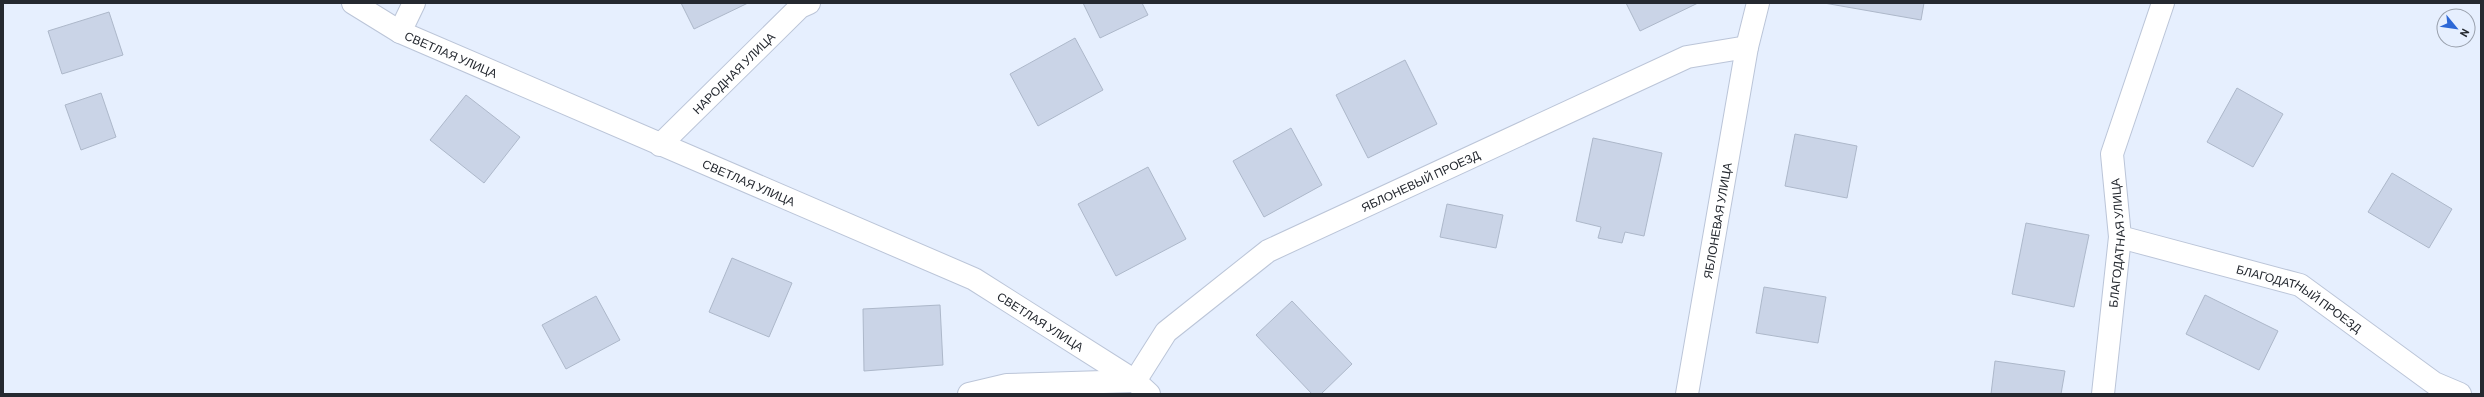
<svg xmlns="http://www.w3.org/2000/svg" width="2484" height="397" font-family="Barlow,sans-serif">
<rect width="100%" height="100%" fill="#e6effe"/>
<g fill="#cad4e7" stroke="#adb8ca">
<path d="M 681,3 L 748,3 L 694,29 Z"/>
<path d="M 1083,3 L 1142,3 L 1148,15 L 1100,38 Z"/>
<path d="M 1626,3 L 1698,3 L 1640,31 Z"/>
<path d="M 1824,3 L 1924,3 L 1921,20 Z"/>
<path d="M 109,12 L 123,55 L 62,74 L 48,31 Z"/>
<path d="M 1075,38 L 1103,90 L 1038,126 L 1010,74 Z"/>
<path d="M 1405,60 L 1437,124 L 1368,158 L 1336,95 Z"/>
<path d="M 2237,88 L 2283,114 L 2253,167 L 2207,142 Z"/>
<path d="M 101,93 L 116,137 L 81,150 L 65,105 Z"/>
<path d="M 466,95 L 520,137 L 484,183 L 430,140 Z"/>
<path d="M 1291,128 L 1322,185 L 1264,217 L 1233,161 Z"/>
<path d="M 1795,134 L 1857,146 L 1847,198 L 1785,186 Z"/>
<path d="M 1593,138 L 1662,153 L 1644,236 L 1625,232 L 1622,243 L 1598,238 L 1601,227 L 1576,221 Z"/>
<path d="M 1148,167 L 1186,239 L 1116,276 L 1078,204 Z"/>
<path d="M 2392,173 L 2452,209 L 2429,248 L 2368,212 Z"/>
<path d="M 1447,204 L 1503,215 L 1496,248 L 1440,237 Z"/>
<path d="M 2026,223 L 2089,235 L 2074,307 L 2012,294 Z"/>
<path d="M 732,258 L 792,283 L 769,337 L 709,312 Z"/>
<path d="M 1764,287 L 1826,297 L 1818,343 L 1756,333 Z"/>
<path d="M 2205,295 L 2278,331 L 2259,370 L 2186,334 Z"/>
<path d="M 596,296 L 620,340 L 566,369 L 542,325 Z"/>
<path d="M 1292,301 L 1352,364 L 1321,394 L 1312,394 L 1256,335 Z"/>
<path d="M 940,305 L 943,365 L 864,371 L 863,309 Z"/>
<path d="M 1995,361 L 2065,371 L 2061,394 L 1991,394 Z"/>
</g>
<g fill="none" stroke-linecap="round" stroke-linejoin="round">
<defs>
<g id="minor">
<path id="s1" d="M 353,3 L 400,32 L 974,279 L 1135,381 L 1149,394"/>
<path d="M 400,32 L 414,3"/>
<path id="s2" d="M 660,145 L 800,7 L 809,3"/>
<path id="s3" d="M 2120,237 L 2300,285 L 2434,383 L 2460,394"/>
<path id="s4" d="M 1135,381 L 1166,332 L 1268,251 L 1687,57 L 1747,47"/>
<path d="M 969,394 L 1007,385 L 1135,381"/>
<path id="s5" d="M 1687,394 L 1747,47 L 1758,3"/>
<path id="s6" d="M 2103,394 L 2120,237 L 2112,154 L 2163,3"/>
</g>
</defs>
<use href="#minor" stroke="#bbc5d8" stroke-width="24"/>
<use href="#minor" stroke="#fff" stroke-width="22"/>
</g>
<g text-anchor="middle" dominant-baseline="central" stroke-width="3" stroke-linejoin="round" paint-order="stroke">
<g font-size="12" fill="#252930" stroke="#e6effe">
<text stroke="none"><textPath href="#s1" startOffset="111">СВЕТЛАЯ УЛИЦА</textPath></text>
<text stroke="none"><textPath href="#s2" startOffset="103">НАРОДНАЯ УЛИЦА</textPath></text>
<text stroke="none"><textPath href="#s4" startOffset="356">ЯБЛОНЕВЫЙ ПРОЕЗД</textPath></text>
<text stroke="none"><textPath href="#s1" startOffset="435">СВЕТЛАЯ УЛИЦА</textPath></text>
<text stroke="none"><textPath href="#s5" startOffset="176">ЯБЛОНЕВАЯ УЛИЦА</textPath></text>
<text stroke="none"><textPath href="#s6" startOffset="152">БЛАГОДАТНАЯ УЛИЦА</textPath></text>
<text stroke="none"><textPath href="#s3" startOffset="191">БЛАГОДАТНЫЙ ПРОЕЗД</textPath></text>
<text stroke="none"><textPath href="#s1" startOffset="759">СВЕТЛАЯ УЛИЦА</textPath></text>
</g>
</g>
<rect width="2484" height="397" fill="none" stroke="#252930" stroke-width="8"/>
<g transform="translate(2456 28) rotate(119)"><circle r="19" fill="#e6effe" stroke="#99a0ac"/>
<path d="M0-3L7 15L0 10L-7 15Z" fill="#2d68d6"/>
<text y="-6" font-size="11" font-weight="bold" text-anchor="middle" fill="#252930">N</text>
</g>
</svg>
